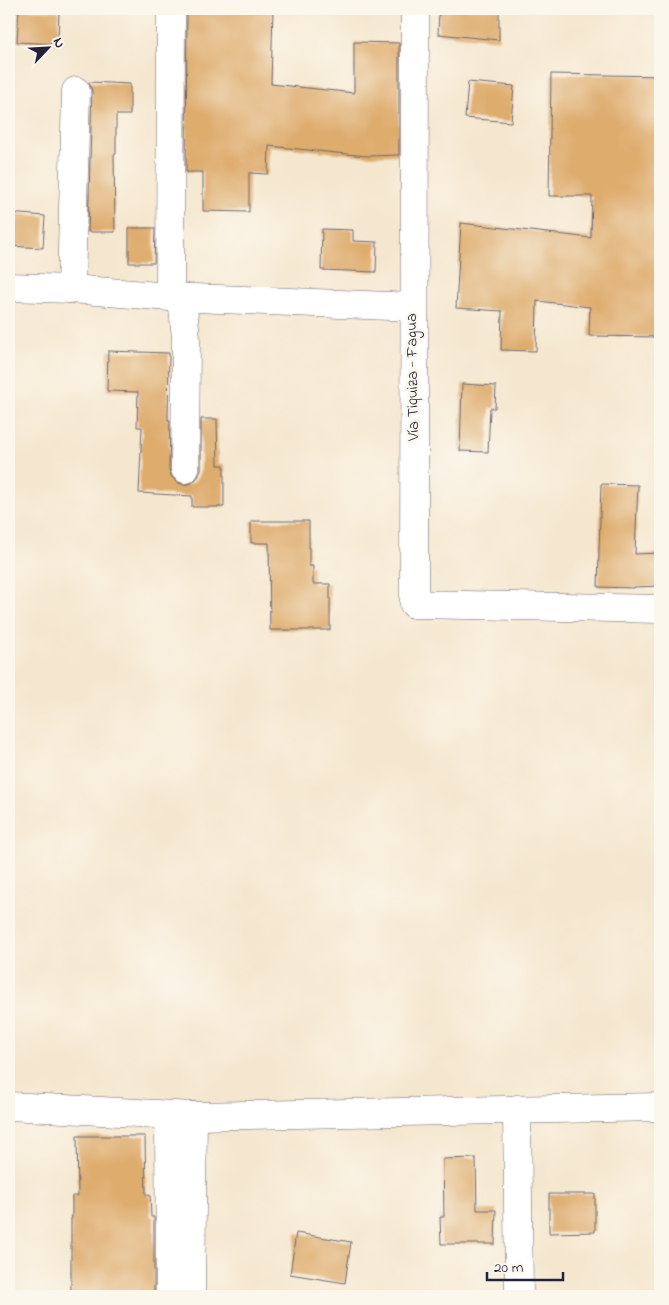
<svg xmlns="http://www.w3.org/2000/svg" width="669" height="1305" font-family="'Indie Flower',sans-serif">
<rect width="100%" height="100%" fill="#fbf7ec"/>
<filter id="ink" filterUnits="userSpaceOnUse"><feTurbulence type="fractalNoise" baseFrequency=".02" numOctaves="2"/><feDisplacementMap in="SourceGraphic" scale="10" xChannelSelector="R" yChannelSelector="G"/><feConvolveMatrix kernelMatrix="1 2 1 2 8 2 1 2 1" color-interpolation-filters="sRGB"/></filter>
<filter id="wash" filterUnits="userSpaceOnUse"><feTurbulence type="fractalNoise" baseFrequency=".0096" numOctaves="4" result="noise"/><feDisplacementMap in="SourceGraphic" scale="20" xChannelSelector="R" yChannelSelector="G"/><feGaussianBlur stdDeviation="1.12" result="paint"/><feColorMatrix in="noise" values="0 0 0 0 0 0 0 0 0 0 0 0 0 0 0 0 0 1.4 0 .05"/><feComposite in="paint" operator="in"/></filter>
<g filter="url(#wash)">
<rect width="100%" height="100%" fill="#f5e7cf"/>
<g id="blocks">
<g fill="#deac6d">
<path d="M 19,9 L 59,11 L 58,44 L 17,42 Z"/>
<path d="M 187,9 L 273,9 L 271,84 L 354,93 L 354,42 L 399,43 L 399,155 L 366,156 L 269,146 L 268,174 L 249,173 L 249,212 L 203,211 L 203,172 L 186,172 Z"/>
<path d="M 439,9 L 499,9 L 499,40 L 438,34 Z"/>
<path d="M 551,74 L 660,76 L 660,337 L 589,336 L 590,307 L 537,301 L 536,351 L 501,350 L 502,311 L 456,308 L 461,223 L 591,238 L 592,196 L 549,196 Z"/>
<path d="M 89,82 L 130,84 L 130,115 L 116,115 L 116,154 L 114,154 L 115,232 L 88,232 L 92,91 Z"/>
<path d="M 468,82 L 514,86 L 511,122 L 465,118 Z"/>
<path d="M 9,213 L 45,216 L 43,248 L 9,246 Z"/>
<path d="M 129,228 L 155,228 L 154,263 L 129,263 Z"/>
<path d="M 322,229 L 353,230 L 353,241 L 377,242 L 376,272 L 321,270 Z"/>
<path d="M 108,351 L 169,353 L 168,420 L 170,420 L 169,469 L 171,476 L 177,482 L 184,485 L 192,483 L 198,477 L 201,469 L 201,419 L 217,419 L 218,465 L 224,465 L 224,507 L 192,507 L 192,496 L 139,493 L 142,427 L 137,427 L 138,392 L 107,391 Z"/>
<path d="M 462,384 L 496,386 L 495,408 L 490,408 L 488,452 L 460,451 Z"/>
<path d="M 601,484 L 638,485 L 635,554 L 660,553 L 660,586 L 634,587 L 634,588 L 598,587 Z"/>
<path d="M 251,521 L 309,521 L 309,566 L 313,566 L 313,584 L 330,584 L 330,630 L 270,630 L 269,543 L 251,543 Z"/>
<path d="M 77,1136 L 145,1136 L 146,1195 L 150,1195 L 151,1217 L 154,1217 L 154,1296 L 71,1296 L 71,1218 L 72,1218 L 72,1196 L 78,1196 Z"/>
<path d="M 476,1158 L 477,1210 L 496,1210 L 495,1244 L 441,1244 L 440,1217 L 444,1217 L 443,1159 Z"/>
<path d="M 549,1194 L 595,1194 L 595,1232 L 549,1233 Z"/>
<path d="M 296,1233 L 351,1242 L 345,1283 L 290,1274 Z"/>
</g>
</g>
</g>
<g filter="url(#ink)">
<use href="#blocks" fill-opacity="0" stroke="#6c676f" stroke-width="1"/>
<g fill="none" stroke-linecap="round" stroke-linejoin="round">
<defs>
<g id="minor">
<path d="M 415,9 L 414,604 L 660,609"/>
<path d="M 9,287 L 71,289 L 170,297 L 414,307"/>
<path d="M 71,289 L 76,91"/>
<path d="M 170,297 L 171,9"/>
<path d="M 182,297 L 186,338 L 185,469"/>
<path d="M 9,1106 L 193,1116 L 660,1107"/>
<path d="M 517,1109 L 519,1296"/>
<path d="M 169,1115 L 170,1296"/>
<path d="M 191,1296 L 193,1116"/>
</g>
</defs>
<use href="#minor" stroke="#6c676f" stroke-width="29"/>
<use href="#minor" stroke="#fff" stroke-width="28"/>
</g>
</g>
<g text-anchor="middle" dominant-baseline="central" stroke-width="5" stroke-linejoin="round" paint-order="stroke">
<g font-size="16" fill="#22223b" stroke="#fbf7ec">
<text transform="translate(413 377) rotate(-91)">Vía Tiquiza - Fagua</text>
</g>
</g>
<rect width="669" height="1305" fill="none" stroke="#fbf7ec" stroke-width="30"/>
<g transform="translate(48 48) rotate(65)" stroke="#fbf7ec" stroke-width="4" paint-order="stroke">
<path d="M0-4L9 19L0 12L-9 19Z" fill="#22223b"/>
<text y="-8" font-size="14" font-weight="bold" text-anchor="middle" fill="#22223b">N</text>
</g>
<path d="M487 1272v8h76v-8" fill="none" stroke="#22223b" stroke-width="2.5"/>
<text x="494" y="1272" font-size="15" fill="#22223b" stroke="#fbf7ec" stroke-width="4" paint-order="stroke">20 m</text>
</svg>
